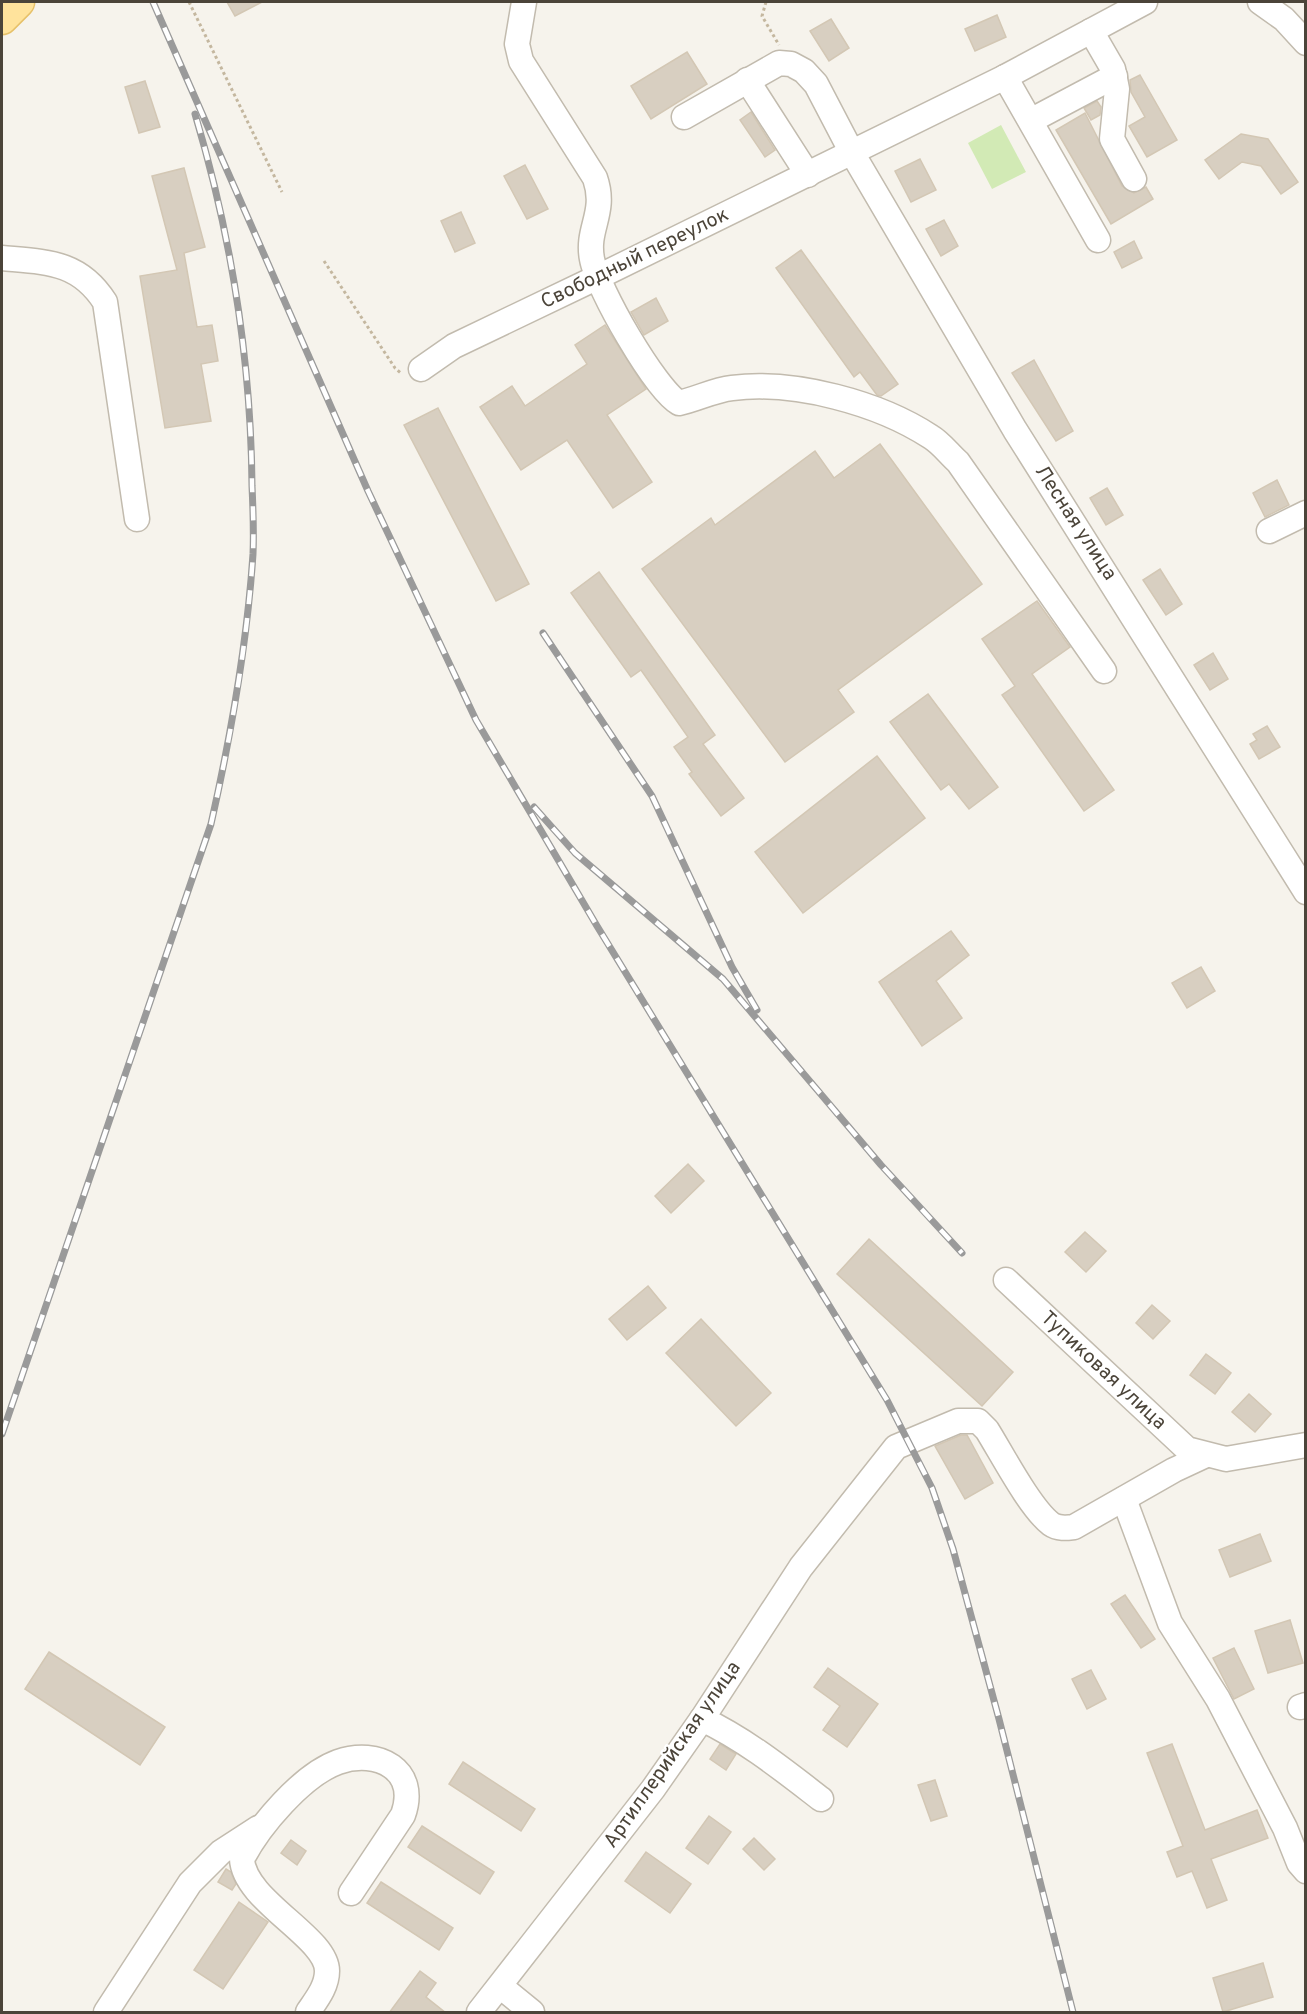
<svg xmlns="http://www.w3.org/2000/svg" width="1307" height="2014" font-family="Overpass,sans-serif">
<rect width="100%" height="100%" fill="#f6f3ec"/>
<path fill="#d2eab5" d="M 1001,125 L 1026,172 L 992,189 L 968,143 Z"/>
<g fill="#d8cfc1" stroke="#d3c7b4" stroke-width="1.5">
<path d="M 227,2 L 262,2 L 235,16 Z"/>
<path d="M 997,15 L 1006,37 L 975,51 L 965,29 Z"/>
<path d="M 831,19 L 849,48 L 829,61 L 810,31 Z"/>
<path d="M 687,52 L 707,84 L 651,119 L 631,86 Z"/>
<path d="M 1140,75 L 1177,140 L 1147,157 L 1129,126 L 1145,117 L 1131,92 L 1130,80 Z"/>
<path d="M 145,81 L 160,127 L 139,133 L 125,87 Z"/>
<path d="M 1097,101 L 1101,107 L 1100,115 L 1091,120 L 1084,108 Z"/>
<path d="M 751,112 L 775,150 L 765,157 L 740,120 Z"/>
<path d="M 1085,113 L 1122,186 L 1134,193 L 1146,187 L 1153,199 L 1111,224 L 1056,130 Z"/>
<path d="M 1241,134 L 1268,139 L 1298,182 L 1281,194 L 1261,166 L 1242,162 L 1219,179 L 1205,160 Z"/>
<path d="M 920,159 L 936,190 L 911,202 L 895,171 Z"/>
<path d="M 525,165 L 548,209 L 527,219 L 504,176 Z"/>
<path d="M 184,168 L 205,247 L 184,253 L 197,327 L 212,325 L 218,361 L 201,364 L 211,421 L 165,428 L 140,276 L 177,270 L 152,176 Z"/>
<path d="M 461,212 L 475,243 L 455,252 L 441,221 Z"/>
<path d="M 944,220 L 958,246 L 941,256 L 926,229 Z"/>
<path d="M 1134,241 L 1142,258 L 1122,268 L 1114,252 Z"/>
<path d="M 801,250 L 898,384 L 881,396 L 877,395 L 860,372 L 854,377 L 776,268 Z"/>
<path d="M 656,298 L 668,321 L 644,335 L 631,312 Z"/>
<path d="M 605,325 L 646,389 L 607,415 L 652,482 L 613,508 L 567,440 L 521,470 L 480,407 L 512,386 L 525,406 L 587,364 L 575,345 Z"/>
<path d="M 1034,360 L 1073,431 L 1056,441 L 1012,373 Z"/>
<path d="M 438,408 L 529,584 L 496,601 L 404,425 Z"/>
<path d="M 880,444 L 982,584 L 838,690 L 854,712 L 785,762 L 642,569 L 711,518 L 715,525 L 815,451 L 834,478 Z"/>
<path d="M 1277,480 L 1289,505 L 1265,517 L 1253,493 Z"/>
<path d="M 1107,488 L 1123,515 L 1106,525 L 1090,498 Z"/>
<path d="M 1160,569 L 1182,604 L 1166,615 L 1143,580 Z"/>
<path d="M 599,572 L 715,735 L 703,744 L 744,798 L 721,816 L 689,774 L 692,772 L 674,747 L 688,737 L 641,670 L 631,677 L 571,593 Z"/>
<path d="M 1037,601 L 1070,647 L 1032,674 L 1114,790 L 1084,811 L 1002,695 L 1015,686 L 982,639 Z"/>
<path d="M 1213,653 L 1228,679 L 1210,690 L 1194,665 Z"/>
<path d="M 928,694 L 998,787 L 969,809 L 949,784 L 941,790 L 890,722 Z"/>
<path d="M 1267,726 L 1280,747 L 1259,759 L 1250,744 L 1257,740 L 1253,734 Z"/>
<path d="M 877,756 L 925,818 L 803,913 L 755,852 Z"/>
<path d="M 951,931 L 969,955 L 936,981 L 962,1018 L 922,1046 L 879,982 Z"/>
<path d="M 1201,967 L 1215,991 L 1187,1008 L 1172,983 Z"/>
<path d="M 688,1164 L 704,1181 L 671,1213 L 655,1196 Z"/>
<path d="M 1085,1232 L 1106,1251 L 1086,1272 L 1065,1252 Z"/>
<path d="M 869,1239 L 1013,1372 L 982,1406 L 837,1274 Z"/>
<path d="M 648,1286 L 666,1308 L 627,1340 L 609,1319 Z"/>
<path d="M 1152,1305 L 1170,1321 L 1153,1339 L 1136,1323 Z"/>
<path d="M 701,1319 L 771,1393 L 736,1426 L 666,1353 Z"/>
<path d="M 1206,1354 L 1231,1373 L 1215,1394 L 1190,1375 Z"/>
<path d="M 1249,1394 L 1271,1414 L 1255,1432 L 1232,1412 Z"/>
<path d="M 961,1435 L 967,1435 L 993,1483 L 965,1499 L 935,1446 Z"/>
<path d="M 1260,1534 L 1271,1561 L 1230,1577 L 1219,1550 Z"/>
<path d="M 1125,1595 L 1155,1639 L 1141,1648 L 1111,1604 Z"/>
<path d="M 1290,1620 L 1303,1663 L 1268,1673 L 1255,1631 Z"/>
<path d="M 1234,1648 L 1254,1689 L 1234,1699 L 1213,1658 Z"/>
<path d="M 49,1652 L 165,1727 L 140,1765 L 25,1689 Z"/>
<path d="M 828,1668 L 878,1704 L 847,1747 L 823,1730 L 840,1706 L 814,1687 Z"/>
<path d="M 1091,1670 L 1106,1699 L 1087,1709 L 1072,1679 Z"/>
<path d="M 720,1744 L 736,1754 L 726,1770 L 710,1759 Z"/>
<path d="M 1172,1744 L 1205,1830 L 1257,1810 L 1268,1838 L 1211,1859 L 1227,1900 L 1207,1908 L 1192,1871 L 1177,1877 L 1167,1852 L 1183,1846 L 1147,1753 Z"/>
<path d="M 463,1762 L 535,1809 L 521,1831 L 449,1784 Z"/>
<path d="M 935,1780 L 947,1816 L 931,1821 L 918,1785 Z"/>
<path d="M 709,1816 L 731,1832 L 708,1864 L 686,1848 Z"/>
<path d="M 422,1826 L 494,1872 L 480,1894 L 408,1847 Z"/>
<path d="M 754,1838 L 775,1859 L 764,1870 L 743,1849 Z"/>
<path d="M 291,1840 L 306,1851 L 297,1865 L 281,1853 Z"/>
<path d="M 646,1852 L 691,1884 L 670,1913 L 625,1881 Z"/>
<path d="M 226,1869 L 231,1872 L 236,1884 L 232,1890 L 218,1882 Z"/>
<path d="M 381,1882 L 453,1928 L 439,1950 L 367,1903 Z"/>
<path d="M 239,1902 L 268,1922 L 223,1989 L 194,1970 Z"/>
<path d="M 1263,1963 L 1273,1997 L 1223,2012 L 1213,1978 Z"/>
<path d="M 420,1971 L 436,1983 L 426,1997 L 446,2013 L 389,2013 Z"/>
</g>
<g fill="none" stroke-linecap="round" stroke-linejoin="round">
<defs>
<g id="minor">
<path d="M 524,2 L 517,44 L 521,61 L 595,178 C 607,213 586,228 592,259 C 597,288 655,389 679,403 C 697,399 714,390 732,388 C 795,380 879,403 931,437 C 941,443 949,454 958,462 L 1104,671"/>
<path d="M 1260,2 L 1284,19 L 1306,43"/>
<path d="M 1091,31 L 1113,69 L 1117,89 L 1112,139 L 1134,179"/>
<path d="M 1005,77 L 1098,240"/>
<path d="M 747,80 L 808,175"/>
<path d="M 684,117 L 779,63 L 791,64 L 804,71 L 816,84 L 851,151 L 1015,430 L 1306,892"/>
<path d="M 1032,120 L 1115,76"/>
<path d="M 2,258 C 46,262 79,261 105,302 L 137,519"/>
<path d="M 421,369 L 454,346 L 598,277 L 1005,77 L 1145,2"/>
<path d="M 1269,531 L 1306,513"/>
<path d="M 1006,1280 L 1187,1449 L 1226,1459 L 1306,1445"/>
<path d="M 1124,1499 L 1170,1623 L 1218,1699 L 1285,1828 L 1299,1863 L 1306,1871"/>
<path d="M 1300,1707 L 1306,1705"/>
<path d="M 702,1719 C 746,1740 782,1769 821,1799"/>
<path d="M 500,1986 L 532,2012"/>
<path d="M 106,2012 L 190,1883 L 221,1852 L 258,1828"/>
<path d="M 308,2012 C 316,2000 327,1987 327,1971 C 327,1937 244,1901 242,1859 C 259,1826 302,1775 338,1762 C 378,1748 419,1770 403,1815 L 351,1893"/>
<path d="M 479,2012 L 653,1789 L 702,1719 L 801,1567 L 896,1447 L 958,1421 L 978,1421 L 987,1430 C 1002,1454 1030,1508 1051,1524 C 1058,1529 1066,1528 1074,1527 L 1174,1470 L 1204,1456"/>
</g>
<path id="major" d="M 2,19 L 19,2"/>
</defs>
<use href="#minor" stroke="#c2bbae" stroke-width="27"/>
<use href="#major" stroke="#e6c16a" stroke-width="33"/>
<g stroke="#c4b79f" stroke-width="3" stroke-dasharray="3 3" stroke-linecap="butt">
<path d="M 189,2 L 282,192"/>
<path d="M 766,2 L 762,16 L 779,45"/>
<path d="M 324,261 L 395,368 L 402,374"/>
</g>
<use href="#minor" stroke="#fff" stroke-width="24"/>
<use href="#major" stroke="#ffe39c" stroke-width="30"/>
<defs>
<g id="rail">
<path d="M 153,2 L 368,491 L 476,720 L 597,926 L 887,1400 L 932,1488 L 953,1549 L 999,1719 L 1073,2012"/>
<path d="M 543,633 L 652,796 L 732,967 L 757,1010"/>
<path d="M 534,807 L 575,853 L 723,979 L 881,1165 L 962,1253"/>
<path d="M 2,1434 L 211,824 C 231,735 247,645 253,554 C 254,531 253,508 252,486 C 251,360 231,235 195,114"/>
</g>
</defs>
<use href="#rail" stroke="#9a9a9a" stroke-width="7"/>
<use href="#rail" stroke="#fff" stroke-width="4.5" stroke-dasharray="14" stroke-linecap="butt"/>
</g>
<g text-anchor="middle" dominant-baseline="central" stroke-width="4.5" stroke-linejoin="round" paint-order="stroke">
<g font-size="20" fill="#4b4439" stroke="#fff">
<text transform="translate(635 259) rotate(-26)">Свободный переулок</text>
<text transform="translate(1075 523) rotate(57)">Лесная улица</text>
<text transform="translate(1103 1371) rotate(43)">Тупиковая улица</text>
<text transform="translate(673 1755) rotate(-55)">Артиллерийская улица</text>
</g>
</g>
<rect width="1307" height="2014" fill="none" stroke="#4b4439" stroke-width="6"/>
</svg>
